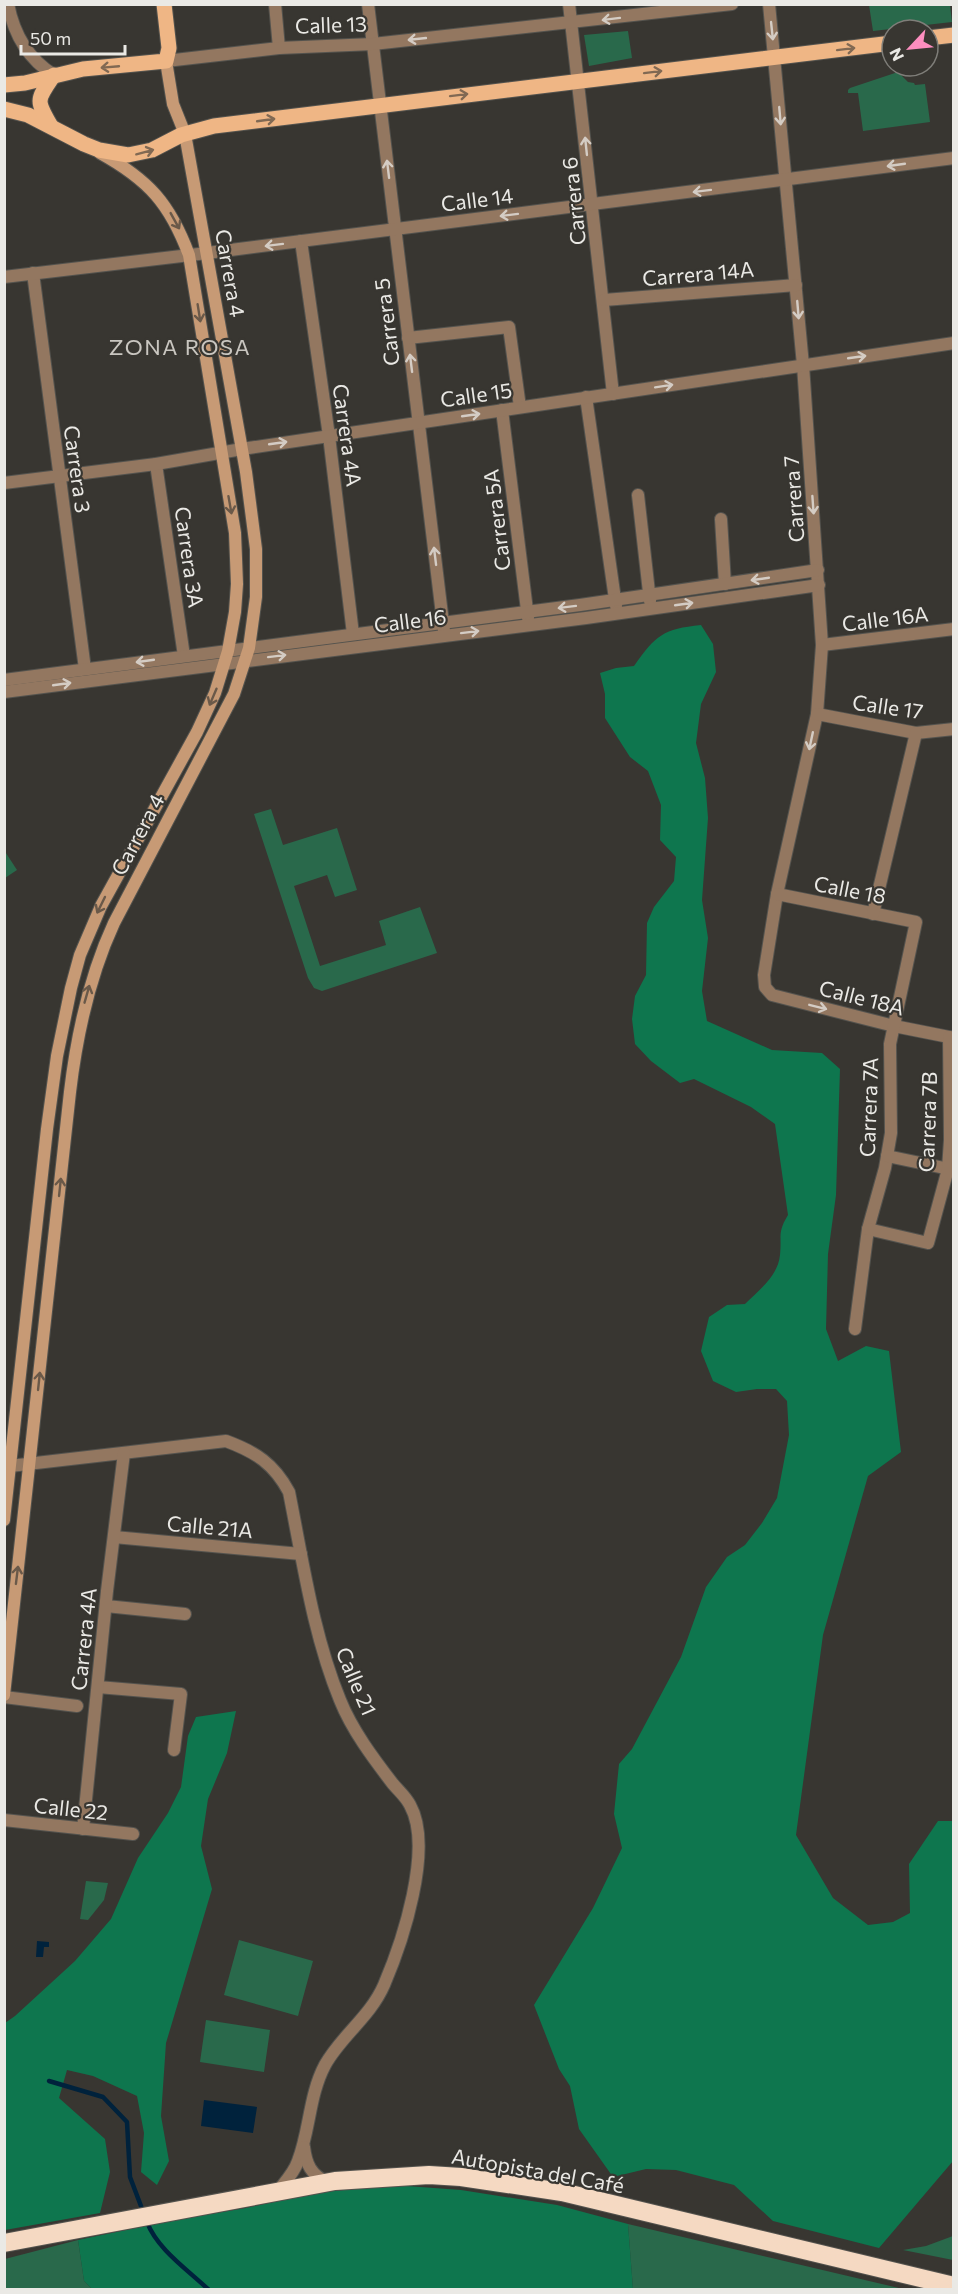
<svg xmlns="http://www.w3.org/2000/svg" width="958" height="2294" font-family="Commissioner,sans-serif">
<rect width="100%" height="100%" fill="#383631"/>
<g fill="#29694b">
<path d="M 869,5 L 950,5 L 952,22 L 873,31 Z"/>
<path d="M 628,31 L 632,58 L 589,66 L 584,35 Z"/>
<path d="M 898,72 L 908,82 L 914,83 L 915,85 L 925,84 L 930,122 L 863,131 L 858,93 L 848,93 L 848,90 L 850,88 Z"/>
<path d="M 271,809 L 283,845 L 337,828 L 357,890 L 335,897 L 327,875 L 294,886 L 320,966 L 386,945 L 379,921 L 420,907 L 437,953 L 322,991 L 314,988 L 308,978 L 254,814 Z"/>
<path d="M 4,850 L 17,870 L 5,878 L 4,878 Z"/>
<path d="M 86,1881 L 108,1883 L 104,1900 L 88,1920 L 80,1919 Z"/>
<path d="M 239,1940 L 313,1961 L 298,2016 L 224,1995 Z"/>
<path d="M 206,2020 L 270,2030 L 264,2072 L 200,2062 Z"/>
<path d="M 628,2224 L 903,2289 L 633,2289 Z"/>
<path d="M 953,2236 L 953,2260 L 903,2250 L 926,2246 Z"/>
<path d="M 78,2240 L 84,2281 L 92,2289 L 5,2290 L 5,2259 Z"/>
</g>
<g fill="#0e764e">
<path d="M 701,625 L 713,644 L 716,672 L 701,704 L 696,743 L 705,778 L 708,818 L 702,900 L 708,938 L 702,991 L 707,1021 L 772,1050 L 822,1053 L 840,1069 L 836,1195 L 828,1254 L 826,1329 L 838,1361 L 866,1346 L 889,1351 L 901,1452 L 868,1476 L 823,1635 L 796,1835 L 833,1898 L 868,1925 L 893,1922 L 910,1913 L 909,1864 L 938,1821 L 953,1821 L 953,2161 L 879,2248 L 773,2221 L 734,2185 L 676,2170 L 646,2169 L 613,2177 L 579,2129 L 570,2086 L 559,2069 L 534,2005 L 593,1908 L 622,1848 L 614,1814 L 619,1764 L 632,1749 L 681,1657 L 706,1587 L 727,1557 L 745,1545 L 762,1523 L 777,1498 L 789,1435 L 787,1401 L 776,1389 L 757,1389 L 736,1392 L 713,1381 L 701,1351 L 709,1317 L 727,1305 L 745,1304 C 759,1290 778,1276 780,1255 C 782,1235 777,1233 788,1215 L 775,1124 L 751,1107 L 694,1079 L 680,1083 L 651,1061 L 635,1044 L 632,1019 L 635,996 L 646,975 L 647,923 L 654,907 L 674,881 L 676,857 L 660,840 L 661,805 L 648,771 L 630,757 L 605,718 L 605,694 L 600,673 L 616,668 L 634,666 C 656,635 663,629 701,625 Z"/>
<path d="M 236,1711 L 227,1753 L 208,1799 L 201,1846 L 212,1889 L 166,2043 L 161,2116 L 169,2161 L 157,2185 L 141,2172 L 144,2133 L 137,2096 L 93,2076 L 67,2070 L 59,2098 L 105,2139 L 110,2172 L 100,2213 L 5,2230 L 5,2023 L 15,2016 L 75,1961 L 111,1919 L 138,1858 L 168,1813 L 181,1787 L 188,1736 L 196,1717 Z"/>
<path d="M 393,2185 L 461,2190 L 557,2205 L 628,2224 L 633,2289 L 92,2289 L 84,2281 L 78,2240 L 174,2220 L 246,2208 L 314,2193 Z"/>
</g>
<g fill="#00223c">
<path d="M 37,1941 L 49,1942 L 49,1947 L 44,1947 L 43,1957 L 36,1957 Z"/>
<path d="M 204,2100 L 257,2107 L 253,2133 L 201,2126 Z"/>
</g>
<g fill="none" stroke-linecap="round" stroke-linejoin="round">
<g stroke="#00223c" stroke-width="4.5">
<path d="M 49,2081 L 103,2097 L 127,2122 L 130,2177 L 144,2214"/>
<path d="M 147,2222 C 157,2249 188,2270 209,2290"/>
</g>
<defs>
<g id="street">
<path d="M 8,4 C 14,35 28,59 54,75"/>
<path d="M 275,4 L 279,48"/>
<path d="M 368,4 L 444,631"/>
<path d="M 569,4 L 613,394"/>
<path d="M 769,4 L 803,365 L 822,645 L 817,714 L 777,894 L 764,975 L 765,987 L 772,995 L 894,1026 L 954,1038"/>
<path d="M 166,61 L 279,48 L 373,44 L 732,4"/>
<path d="M 301,241 L 329,436 L 353,634"/>
<path d="M 33,273 L 85,669"/>
<path d="M 4,277 L 207,253 L 954,158"/>
<path d="M 604,300 L 796,285"/>
<path d="M 408,338 L 509,327 L 520,407"/>
<path d="M 586,397 L 616,606"/>
<path d="M 502,410 L 528,618"/>
<path d="M 156,464 L 184,656"/>
<path d="M 4,483 L 156,464 L 242,449 L 954,343"/>
<path d="M 638,495 L 650,601"/>
<path d="M 721,519 L 725,584"/>
<path d="M 822,645 L 954,629"/>
<path d="M 4,680 L 580,605 L 818,570"/>
<path d="M 4,692 L 586,618 L 819,585"/>
<path d="M 817,714 L 916,733 L 954,729"/>
<path d="M 777,894 L 916,922 L 890,1044 L 891,1133 L 885,1168 L 868,1229 L 855,1329"/>
<path d="M 873,914 L 916,733"/>
<path d="M 887,1156 L 954,1170"/>
<path d="M 868,1229 L 928,1243 L 948,1169 L 950,1140 L 949,1037"/>
<path d="M 10,1466 L 226,1441 C 256,1452 274,1464 289,1492 C 303,1562 313,1634 340,1700 C 352,1730 373,1758 393,1784 C 399,1791 406,1797 410,1805 C 434,1848 402,1943 384,1985 C 370,2017 341,2036 325,2065 C 309,2095 310,2130 298,2161 C 294,2173 285,2182 278,2191"/>
<path d="M 114,1537 L 301,1554"/>
<path d="M 106,1606 L 185,1614"/>
<path d="M 98,1687 L 181,1694 L 174,1750"/>
<path d="M 4,1697 L 77,1706"/>
<path d="M 4,1820 L 133,1834"/>
<path d="M 83,1829 L 107,1591 L 124,1453"/>
<path d="M 304,2147 C 306,2164 311,2175 327,2182"/>
</g>
<g id="secondary">
<path d="M 4,1520 L 47,1129 L 57,1056 L 71,988 L 80,955 L 101,906 L 197,732 L 215,693 L 228,651 L 235,612 L 237,584 L 235,533 L 189,255 C 170,204 149,180 100,153"/>
<path d="M 4,1695 L 70,1092 C 77,1033 89,977 114,923 L 234,694 L 249,648 L 256,597 L 256,549 L 246,472 L 185,134 L 173,104 L 166,61"/>
</g>
<g id="primary">
<path d="M 928,38 L 954,35"/>
<path d="M 4,85 L 25,83 L 83,69 L 166,61 L 169,48 L 164,4"/>
<path d="M 4,109 L 28,115 L 84,144 L 99,150 L 128,155 L 152,150 L 181,135 L 214,126 L 892,43"/>
<path d="M 51,126 C 35,99 37,100 54,75"/>
</g>
<path id="highway" d="M 4,2243 L 335,2181 L 429,2175 L 461,2177 L 562,2192 L 954,2286"/>
</defs>
<use href="#street" stroke="#54534e" stroke-width="14"/>
<use href="#secondary" stroke="#54534e" stroke-width="14"/>
<use href="#primary" stroke="#54534e" stroke-width="17"/>
<use href="#highway" stroke="#54534e" stroke-width="20"/>
<use href="#street" stroke="#937760" stroke-width="12"/>
<use href="#secondary" stroke="#c79a75" stroke-width="12"/>
<use href="#primary" stroke="#efb685" stroke-width="15"/>
<use href="#highway" stroke="#f5d9c2" stroke-width="18"/>
</g>
<defs><path id="oneway-shaft" d="M-6 0H5M1.5-3L5.5 0L1.5 3" fill="none" stroke-width="1.6" stroke-linecap="round" stroke-linejoin="round" transform="scale(1.5)"/></defs>
<g stroke="#d4ccc4">
<use href="#oneway-shaft" transform="translate(611 19) rotate(173)"/>
<use href="#oneway-shaft" transform="translate(772 31) rotate(84)"/>
<use href="#oneway-shaft" transform="translate(417 39) rotate(174)"/>
<use href="#oneway-shaft" transform="translate(780 116) rotate(85)"/>
<use href="#oneway-shaft" transform="translate(586 146) rotate(-96)"/>
<use href="#oneway-shaft" transform="translate(896 165) rotate(172)"/>
<use href="#oneway-shaft" transform="translate(388 169) rotate(-97)"/>
<use href="#oneway-shaft" transform="translate(702 191) rotate(173)"/>
<use href="#oneway-shaft" transform="translate(509 215) rotate(173)"/>
<use href="#oneway-shaft" transform="translate(274 245) rotate(173)"/>
<use href="#oneway-shaft" transform="translate(798 310) rotate(85)"/>
<use href="#oneway-shaft" transform="translate(857 357) rotate(-8)"/>
<use href="#oneway-shaft" transform="translate(411 363) rotate(-97)"/>
<use href="#oneway-shaft" transform="translate(664 386) rotate(-9)"/>
<use href="#oneway-shaft" transform="translate(471 415) rotate(-8)"/>
<use href="#oneway-shaft" transform="translate(278 443) rotate(-8)"/>
<use href="#oneway-shaft" transform="translate(813 505) rotate(86)"/>
<use href="#oneway-shaft" transform="translate(435 556) rotate(-97)"/>
<use href="#oneway-shaft" transform="translate(760 579) rotate(172)"/>
<use href="#oneway-shaft" transform="translate(684 604) rotate(-8)"/>
<use href="#oneway-shaft" transform="translate(567 607) rotate(173)"/>
<use href="#oneway-shaft" transform="translate(470 632) rotate(-7)"/>
<use href="#oneway-shaft" transform="translate(277 656) rotate(-7)"/>
<use href="#oneway-shaft" transform="translate(145 661) rotate(172)"/>
<use href="#oneway-shaft" transform="translate(62 684) rotate(-8)"/>
<use href="#oneway-shaft" transform="translate(811 741) rotate(102)"/>
<use href="#oneway-shaft" transform="translate(818 1007) rotate(14)"/>
</g>
<g stroke="#816953">
<use href="#oneway-shaft" transform="translate(846 49) rotate(-7)"/>
<use href="#oneway-shaft" transform="translate(110 67) rotate(175)"/>
<use href="#oneway-shaft" transform="translate(653 72) rotate(-7)"/>
<use href="#oneway-shaft" transform="translate(459 95) rotate(-7)"/>
<use href="#oneway-shaft" transform="translate(266 120) rotate(-8)"/>
<use href="#oneway-shaft" transform="translate(145 152) rotate(-15)"/>
</g>
<g stroke="#6a5949">
<use href="#oneway-shaft" transform="translate(175 221) rotate(61)"/>
<use href="#oneway-shaft" transform="translate(199 313) rotate(81)"/>
<use href="#oneway-shaft" transform="translate(230 505) rotate(80)"/>
<use href="#oneway-shaft" transform="translate(213 697) rotate(113)"/>
<use href="#oneway-shaft" transform="translate(101 905) rotate(116)"/>
<use href="#oneway-shaft" transform="translate(87 994) rotate(-74)"/>
<use href="#oneway-shaft" transform="translate(60 1187) rotate(-84)"/>
<use href="#oneway-shaft" transform="translate(39 1381) rotate(-84)"/>
<use href="#oneway-shaft" transform="translate(17 1575) rotate(-83)"/>
</g>
<g text-anchor="middle" dominant-baseline="central" stroke-width="4.5" stroke-linejoin="round" paint-order="stroke">
<g font-size="21" fill="#eae9e5" stroke="#383631">
<text transform="translate(331 24) rotate(-2)">Calle 13</text>
<text transform="translate(477 199) rotate(-7)">Calle 14</text>
<text transform="translate(573 201) rotate(-96)">Carrera 6</text>
<text transform="translate(231 273) rotate(80)">Carrera 4</text>
<text transform="translate(698 273) rotate(-5)">Carrera 14A</text>
<text transform="translate(386 322) rotate(-97)">Carrera 5</text>
<text transform="translate(476 394) rotate(-8)">Calle 15</text>
<text transform="translate(348 435) rotate(82)">Carrera 4A</text>
<text transform="translate(78 469) rotate(82)">Carrera 3</text>
<text transform="translate(793 499) rotate(-94)">Carrera 7</text>
<text transform="translate(496 520) rotate(-97)">Carrera 5A</text>
<text transform="translate(190 557) rotate(82)">Carrera 3A</text>
<text transform="translate(885 618) rotate(-7)">Calle 16A</text>
<text transform="translate(410 620) rotate(-7)">Calle 16</text>
<text transform="translate(888 706) rotate(8)">Calle 17</text>
<text transform="translate(137 834) rotate(-62)">Carrera 4</text>
<text transform="translate(850 889) rotate(11)">Calle 18</text>
<text transform="translate(862 997) rotate(14)">Calle 18A</text>
<text transform="translate(868 1107) rotate(-88)">Carrera 7A</text>
<text transform="translate(927 1122) rotate(-88)">Carrera 7B</text>
<text transform="translate(210 1526) rotate(5)">Calle 21A</text>
<text transform="translate(83 1639) rotate(-84)">Carrera 4A</text>
<text transform="translate(357 1681) rotate(67)">Calle 21</text>
<text transform="translate(71 1808) rotate(6)">Calle 22</text>
<text transform="translate(538 2170) rotate(10)">Autopista del Café</text>
</g>
<g font-size="22" letter-spacing="1.5" fill="#c9c6c0" stroke="#383631">
<text x="180" y="346">ZONA ROSA</text>
</g>
</g>
<rect width="958" height="2294" fill="none" stroke="#eae9e5" stroke-width="12"/>
<g transform="translate(910 48) rotate(244)"><circle r="28" fill="#383631" stroke="#7f7e79" stroke-width="1.5"/>
<path d="M0-4.5L10 22L0 15L-10 22Z" fill="#fd8ebf"/>
<text y="-9" font-size="16" font-weight="bold" text-anchor="middle" fill="#eae9e5">N</text>
</g>
<path d="M21 45v9h104v-9" fill="none" stroke="#eae9e5" stroke-width="3"/>
<text x="30" y="45" font-size="18" fill="#eae9e5" stroke="#383631" stroke-width="4.5" paint-order="stroke">50 m</text>
</svg>
